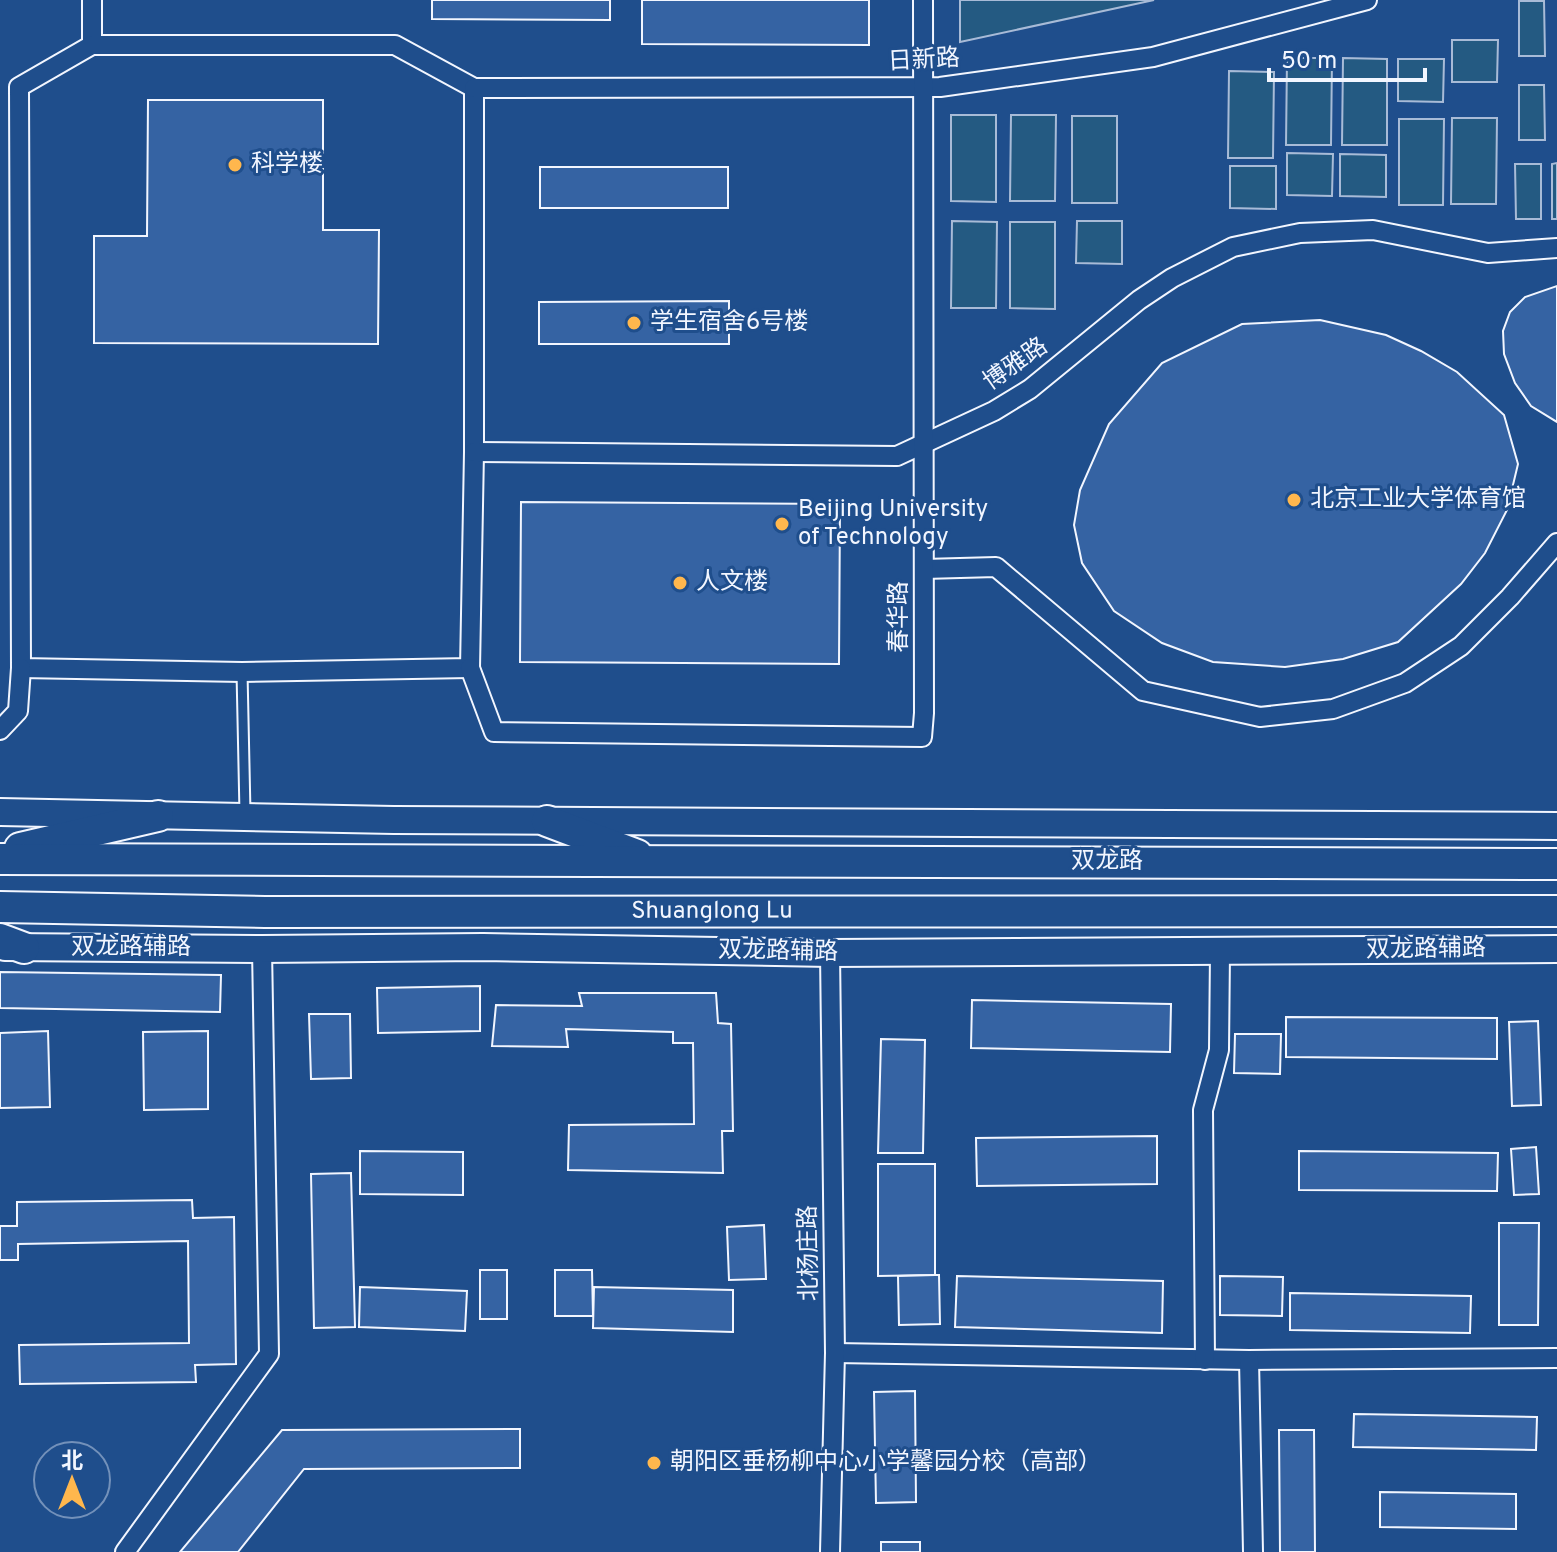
<svg xmlns="http://www.w3.org/2000/svg" width="1557" height="1552" font-family="Overpass,'Noto Sans SC',sans-serif">
<rect width="100%" height="100%" fill="#1f4e8c"/>
<g fill="#245a82" stroke="#a8bbd7" stroke-width="2">
<path d="M 960,0 L 1154,0 L 960,42 Z"/>
<path d="M 1519,1 L 1544,1 L 1545,56 L 1519,56 Z"/>
<path d="M 1452,40 L 1498,40 L 1497,82 L 1452,82 Z"/>
<path d="M 1287,58 L 1332,58 L 1331,145 L 1286,145 Z"/>
<path d="M 1343,58 L 1387,59 L 1387,145 L 1342,145 Z"/>
<path d="M 1398,59 L 1444,59 L 1443,102 L 1398,101 Z"/>
<path d="M 1229,71 L 1274,72 L 1273,158 L 1228,158 Z"/>
<path d="M 1519,85 L 1544,85 L 1545,140 L 1519,140 Z"/>
<path d="M 951,115 L 996,115 L 996,202 L 951,201 Z"/>
<path d="M 1011,115 L 1056,115 L 1055,201 L 1010,201 Z"/>
<rect x="1072" y="116" width="45" height="87"/>
<path d="M 1452,118 L 1497,118 L 1496,204 L 1451,204 Z"/>
<path d="M 1399,119 L 1444,119 L 1443,205 L 1399,205 Z"/>
<path d="M 1287,153 L 1333,154 L 1332,196 L 1287,195 Z"/>
<path d="M 1340,154 L 1386,155 L 1386,197 L 1340,196 Z"/>
<path d="M 1557,163 L 1557,219 L 1552,219 L 1552,164 Z"/>
<path d="M 1515,164 L 1541,164 L 1541,219 L 1516,219 Z"/>
<path d="M 1230,166 L 1276,166 L 1276,209 L 1230,208 Z"/>
<path d="M 952,221 L 997,222 L 996,308 L 951,308 Z"/>
<path d="M 1077,221 L 1122,221 L 1122,264 L 1076,263 Z"/>
<path d="M 1010,222 L 1055,222 L 1055,309 L 1010,308 Z"/>
</g>
<g fill="#3563a3" stroke="#f2f6ff" stroke-width="2">
<path d="M 432,0 L 610,0 L 610,20 L 432,19 Z"/>
<path d="M 642,0 L 869,0 L 869,45 L 642,44 Z"/>
<path d="M 148,100 L 323,100 L 323,230 L 379,230 L 378,344 L 94,343 L 94,236 L 147,236 Z"/>
<rect x="540" y="167" width="188" height="41"/>
<path d="M 1557,286 L 1557,422 L 1531,406 L 1515,383 L 1504,354 L 1503,331 L 1510,312 L 1525,297 Z"/>
<path d="M 729,301 L 729,344 L 539,344 L 539,302 Z"/>
<path d="M 1320,320 L 1386,335 L 1421,351 L 1457,372 L 1504,415 L 1518,464 L 1507,510 L 1485,553 L 1461,584 L 1398,642 L 1343,659 L 1285,667 L 1213,662 L 1162,643 L 1114,611 L 1082,563 L 1074,525 L 1080,490 L 1109,424 L 1162,363 L 1242,324 Z"/>
<path d="M 521,502 L 840,504 L 839,664 L 520,662 Z"/>
<path d="M 0,972 L 221,975 L 220,1012 L 0,1008 Z"/>
<path d="M 480,986 L 480,1031 L 378,1033 L 377,988 Z"/>
<path d="M 579,993 L 716,993 L 718,1023 L 731,1024 L 733,1131 L 722,1131 L 723,1173 L 568,1170 L 569,1125 L 694,1124 L 693,1043 L 673,1043 L 673,1032 L 566,1029 L 568,1047 L 492,1046 L 496,1005 L 582,1006 Z"/>
<path d="M 972,1000 L 1171,1004 L 1170,1052 L 971,1048 Z"/>
<path d="M 309,1014 L 350,1014 L 351,1078 L 311,1079 Z"/>
<path d="M 1286,1017 L 1497,1018 L 1497,1059 L 1286,1057 Z"/>
<path d="M 1538,1021 L 1541,1105 L 1512,1106 L 1509,1022 Z"/>
<path d="M 48,1031 L 50,1107 L 0,1108 L 0,1033 Z"/>
<path d="M 208,1031 L 208,1109 L 144,1110 L 143,1032 Z"/>
<path d="M 1235,1034 L 1281,1034 L 1280,1074 L 1234,1073 Z"/>
<path d="M 881,1039 L 925,1040 L 923,1153 L 878,1153 Z"/>
<path d="M 1157,1136 L 1157,1184 L 977,1186 L 976,1138 Z"/>
<path d="M 1536,1147 L 1539,1194 L 1514,1195 L 1511,1149 Z"/>
<path d="M 360,1151 L 463,1152 L 463,1195 L 360,1194 Z"/>
<path d="M 1299,1151 L 1498,1153 L 1497,1191 L 1299,1190 Z"/>
<path d="M 878,1164 L 935,1164 L 935,1275 L 878,1276 Z"/>
<path d="M 351,1173 L 355,1327 L 314,1328 L 311,1174 Z"/>
<path d="M 192,1200 L 193,1218 L 234,1217 L 236,1364 L 195,1365 L 196,1382 L 20,1384 L 19,1345 L 189,1343 L 188,1241 L 18,1244 L 18,1260 L 0,1260 L 0,1226 L 17,1226 L 17,1202 Z"/>
<path d="M 1499,1223 L 1539,1223 L 1538,1325 L 1499,1325 Z"/>
<path d="M 764,1225 L 766,1279 L 729,1280 L 727,1227 Z"/>
<rect x="480" y="1270" width="27" height="49"/>
<path d="M 555,1270 L 592,1270 L 593,1316 L 555,1316 Z"/>
<path d="M 935,1275 L 939,1275 L 940,1324 L 899,1325 L 898,1276 Z"/>
<path d="M 957,1276 L 1163,1281 L 1162,1333 L 955,1327 Z"/>
<path d="M 1220,1276 L 1283,1277 L 1282,1316 L 1220,1315 Z"/>
<path d="M 360,1287 L 467,1291 L 465,1331 L 359,1327 Z"/>
<path d="M 594,1287 L 733,1290 L 733,1332 L 593,1328 Z"/>
<path d="M 1290,1293 L 1471,1296 L 1470,1333 L 1290,1330 Z"/>
<path d="M 915,1391 L 916,1502 L 876,1503 L 874,1392 Z"/>
<path d="M 1354,1414 L 1537,1417 L 1536,1450 L 1353,1447 Z"/>
<path d="M 520,1429 L 520,1468 L 304,1469 L 238,1552 L 180,1552 L 282,1430 Z"/>
<path d="M 1279,1430 L 1314,1430 L 1315,1552 L 1280,1552 Z"/>
<path d="M 1380,1492 L 1516,1494 L 1516,1529 L 1380,1527 Z"/>
<rect x="881" y="1542" width="39" height="10"/>
</g>
<g fill="none" stroke-linecap="round" stroke-linejoin="round">
<defs>
<path id="lane" d="M 242,672 L 245,813"/>
<g id="street">
<path d="M 92,0 L 92,45"/>
<path d="M 92,45 L 395,45 L 474,88 L 474,452 L 470,668 L 242,672 L 21,668 L 19,87 Z"/>
<path d="M 474,88 L 940,87 L 1153,57 L 1367,0"/>
<path d="M 474,452 L 897,456 L 994,411 L 1030,389 L 1139,300 L 1172,278 L 1233,247 L 1300,233 L 1373,230 L 1488,253 L 1557,248"/>
<path d="M 924,569 L 996,567 L 1143,691 L 1260,717 L 1333,709 L 1405,683 L 1461,646 L 1510,597 L 1557,543"/>
<path d="M 470,668 L 494,732 L 922,737 L 924,713 L 923,0"/>
<path d="M 0,730 L 18,711 L 21,668"/>
<path d="M 835,1353 L 1249,1360 L 1557,1358"/>
<path d="M 1205,1360 L 1203,1110 L 1219,1050 L 1220,953"/>
<path d="M 1249,1360 L 1253,1552"/>
<path d="M 125,1552 L 269,1354 L 262,949"/>
<path d="M 830,1552 L 835,1353 L 830,953"/>
</g>
<g id="secondary">
<path d="M 0,812 L 394,820 L 1557,826"/>
<path d="M 5,947 L 262,949 L 483,947 L 830,953 L 1557,949"/>
</g>
<g id="primary">
<path d="M 547,821 L 637,855"/>
<path d="M 20,848 L 158,816"/>
<path d="M 0,859 L 1557,864"/>
<path id="s1" d="M 0,907 L 265,912 L 1557,911"/>
<path d="M 0,939 L 24,948"/>
</g>
</defs>
<use href="#lane" stroke="#f2f6ff" stroke-width="13"/>
<use href="#street" stroke="#f2f6ff" stroke-width="22"/>
<use href="#secondary" stroke="#f2f6ff" stroke-width="30"/>
<use href="#primary" stroke="#f2f6ff" stroke-width="34"/>
<use href="#lane" stroke="#1f4e8c" stroke-width="9"/>
<use href="#street" stroke="#1f4e8c" stroke-width="18"/>
<use href="#secondary" stroke="#1f4e8c" stroke-width="26"/>
<use href="#primary" stroke="#1f4e8c" stroke-width="30"/>
</g>
<g fill="#ffb74d" stroke="#1f4e8c" stroke-width="3">
<circle cx="235" cy="165" r="8"/>
<circle cx="634" cy="323" r="8"/>
<circle cx="1294" cy="500" r="8"/>
<circle cx="782" cy="524" r="8"/>
<circle cx="680" cy="583" r="8"/>
<circle cx="654" cy="1463" r="8"/>
</g>
<g text-anchor="middle" dominant-baseline="central" stroke-width="6" stroke-linejoin="round" paint-order="stroke">
<g font-size="24" fill="#f2f6ff" stroke="#1f4e8c">
<text transform="translate(924 61) rotate(-3)">日新路</text>
<text transform="translate(1016 365) rotate(-35)">博雅路</text>
<text transform="translate(900 617) rotate(-90)">春华路</text>
<text x="1107" y="862">双龙路</text>
<text stroke="none"><textPath href="#s1" startOffset="712">Shuanglong Lu</textPath></text>
<text x="131" y="948">双龙路辅路</text>
<text transform="translate(1426 950) rotate(-1)">双龙路辅路</text>
<text transform="translate(778 952) rotate(1)">双龙路辅路</text>
<text transform="translate(810 1253) rotate(-91)">北杨庄路</text>
</g>
<g font-size="24" fill="#f2f6ff" stroke="#1f4e8c" text-anchor="start">
<text x="251" y="165">科学楼</text>
<text x="650" y="323">学生宿舍6号楼</text>
<text x="1310" y="500">北京工业大学体育馆</text>
<text x="798" y="510">Beijing University<tspan x="798" dy="28">of Technology</tspan></text>
<text x="696" y="583">人文楼</text>
<text x="670" y="1463">朝阳区垂杨柳中心小学馨园分校（高部）</text>
</g>
</g>
<g transform="translate(72 1480)"><circle r="38" fill="#1f4e8c" stroke="#7391ba" stroke-width="2"/>
<path d="M0-6L14 30L0 20L-14 30Z" fill="#ffb74d"/>
<text y="-12" font-size="22" font-weight="bold" text-anchor="middle" fill="#f2f6ff">北</text>
</g>
<path d="M1269 68v12h156v-12" fill="none" stroke="#f2f6ff" stroke-width="4"/>
<text x="1281" y="68" font-size="24" fill="#f2f6ff" stroke="#1f4e8c" stroke-width="6" paint-order="stroke">50 m</text>
</svg>
